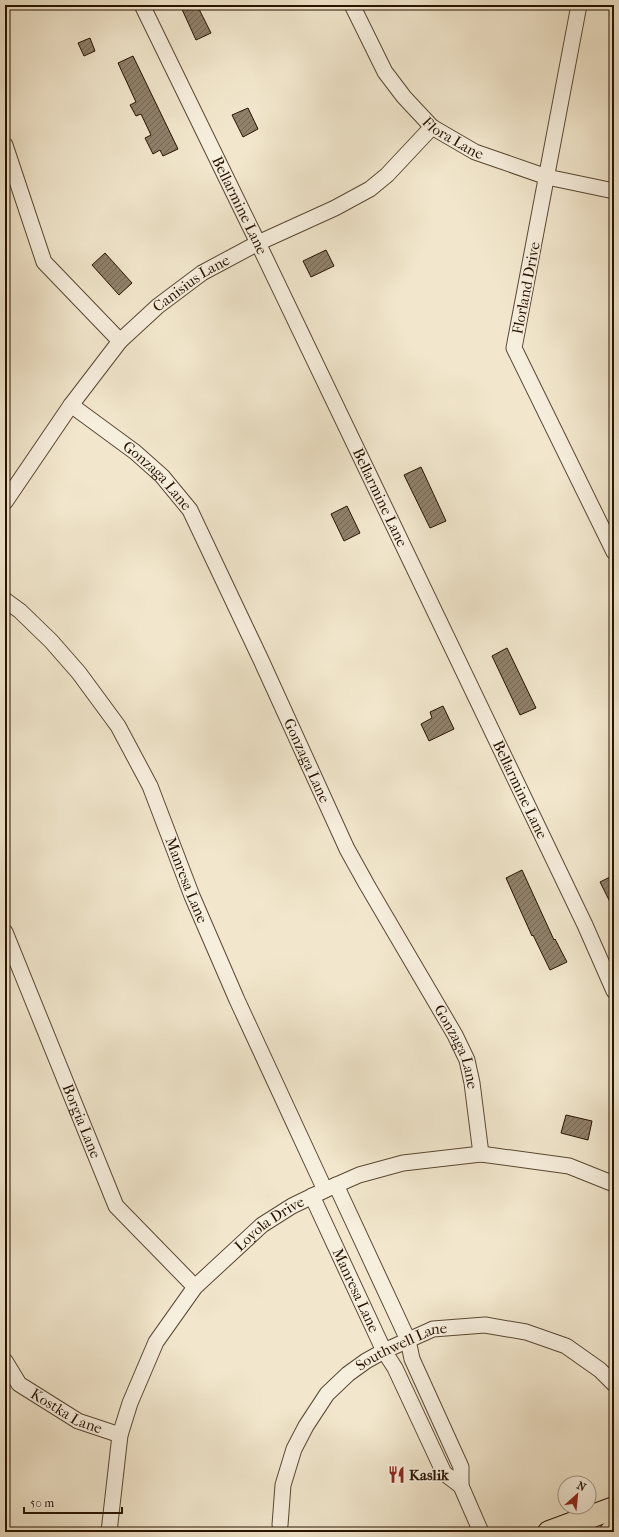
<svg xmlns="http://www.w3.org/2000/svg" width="619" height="1537" font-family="'IM FELL French Canon',serif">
<defs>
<pattern id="building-hatch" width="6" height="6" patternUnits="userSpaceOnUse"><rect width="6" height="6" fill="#90816b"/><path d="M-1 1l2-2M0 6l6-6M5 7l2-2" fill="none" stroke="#756856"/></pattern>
</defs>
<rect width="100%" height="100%" fill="#f2e7cd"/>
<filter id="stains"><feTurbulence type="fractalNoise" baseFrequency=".005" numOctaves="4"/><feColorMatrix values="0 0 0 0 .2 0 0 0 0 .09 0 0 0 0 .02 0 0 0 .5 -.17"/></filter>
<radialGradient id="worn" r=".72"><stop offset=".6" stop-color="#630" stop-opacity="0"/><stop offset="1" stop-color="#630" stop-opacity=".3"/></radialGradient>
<g fill="url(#building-hatch)" stroke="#261300">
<path d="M 180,5 L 197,5 L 211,33 L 196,40 Z"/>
<path d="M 90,38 L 95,51 L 84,56 L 78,43 Z"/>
<path d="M 133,56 L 178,149 L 163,156 L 160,150 L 153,154 L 145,138 L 151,135 L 141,114 L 136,116 L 130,105 L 136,102 L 118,63 Z"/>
<path d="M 248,108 L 258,129 L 243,137 L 232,115 Z"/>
<path d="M 326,250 L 334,266 L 311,277 L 303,261 Z"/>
<path d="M 105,253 L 132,283 L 119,295 L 92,265 Z"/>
<path d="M 421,467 L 446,521 L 430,528 L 404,475 Z"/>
<path d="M 347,506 L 360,533 L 344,541 L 331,514 Z"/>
<path d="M 507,648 L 536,708 L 520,715 L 492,656 Z"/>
<path d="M 443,706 L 454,729 L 429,741 L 421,724 L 432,718 L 430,712 Z"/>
<path d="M 522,870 L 554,940 L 555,939 L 567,962 L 550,970 L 533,935 L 532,936 L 506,878 Z"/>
<path d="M 614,875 L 614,910 L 600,882 Z"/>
<path d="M 566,1115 L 592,1121 L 588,1140 L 561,1133 Z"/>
</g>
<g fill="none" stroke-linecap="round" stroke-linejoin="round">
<defs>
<g id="street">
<path id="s1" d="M 142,5 L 258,243 L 585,925 L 614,991"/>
<path id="s2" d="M 352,5 L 385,72 L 404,97 L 432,127 L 475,152 L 504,162 L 547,177 L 614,191"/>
<path d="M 579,5 L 514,348 L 614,552"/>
<path d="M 5,145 L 44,262 L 120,341"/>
<path id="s3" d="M 71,405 L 135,452 L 162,476 L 190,510 L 261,660 L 347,849 L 367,885 L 455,1035 L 467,1060 L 472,1083 L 481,1154"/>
<path id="s4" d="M 5,502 L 71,405 L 120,341 L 158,306 L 202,273 L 258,243 L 335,208 L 370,189 L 387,175 L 432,127"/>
<path id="s5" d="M 5,600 L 20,611 L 51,641 L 79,673 L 118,726 L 150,786 L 192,896 L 237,1000 L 325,1190"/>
<path id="s6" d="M 5,932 L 116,1206 L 195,1287"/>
<path d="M 336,1185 L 408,1340 L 412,1359 L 461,1467 L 461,1486 L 481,1532"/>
<path id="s7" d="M 312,1196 L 384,1351 L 395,1368 L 444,1473 L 461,1486"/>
<path id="s8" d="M 5,1361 L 19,1384 L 78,1421 L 120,1435"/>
<path id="s9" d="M 280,1525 L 283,1485 L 294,1449 L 306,1426 L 327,1394 L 348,1374 L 366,1361 L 384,1351 L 433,1329 L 485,1325 L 526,1332 L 566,1346 L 600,1370 L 614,1384"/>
<path id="s10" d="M 109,1532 L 120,1435 L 130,1403 L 156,1342 L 195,1287 L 262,1225 L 292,1206 L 325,1190 L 359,1175 L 403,1163 L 481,1154 L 569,1166 L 614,1184"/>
</g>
<g id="primary">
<path d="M 549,1532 L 614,1508"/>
<path d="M 611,1532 L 614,1531"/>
</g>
</defs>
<use href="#street" stroke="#594833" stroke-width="17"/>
<use href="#primary" stroke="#261300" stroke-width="24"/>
<use href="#street" stroke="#f7efde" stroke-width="15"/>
<use href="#primary" stroke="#f2e7cd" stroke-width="22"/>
</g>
<defs>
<symbol id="restaurant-bare" viewBox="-9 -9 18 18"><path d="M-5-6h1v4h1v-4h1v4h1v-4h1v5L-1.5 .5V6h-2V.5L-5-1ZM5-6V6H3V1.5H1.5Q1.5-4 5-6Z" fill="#8f2418" stroke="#f7efde" stroke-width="2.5" paint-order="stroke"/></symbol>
</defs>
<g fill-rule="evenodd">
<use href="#restaurant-bare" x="384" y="1462" width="25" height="25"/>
</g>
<g text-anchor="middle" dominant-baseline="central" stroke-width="3.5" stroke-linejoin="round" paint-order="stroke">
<g font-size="15" fill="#261300" stroke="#f7efde">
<text stroke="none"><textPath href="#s2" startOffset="171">Flora Lane</textPath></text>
<text stroke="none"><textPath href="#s1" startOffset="223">Bellarmine Lane</textPath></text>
<text stroke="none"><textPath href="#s4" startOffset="290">Canisius Lane</textPath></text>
<text transform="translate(526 288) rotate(-79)">Florland Drive</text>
<text stroke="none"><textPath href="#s3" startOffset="112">Gonzaga Lane</textPath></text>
<text stroke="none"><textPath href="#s1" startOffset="547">Bellarmine Lane</textPath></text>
<text stroke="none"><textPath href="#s3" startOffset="436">Gonzaga Lane</textPath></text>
<text stroke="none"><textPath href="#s1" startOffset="871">Bellarmine Lane</textPath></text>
<text stroke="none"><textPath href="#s5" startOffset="339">Manresa Lane</textPath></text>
<text stroke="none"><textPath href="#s3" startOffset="760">Gonzaga Lane</textPath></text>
<text stroke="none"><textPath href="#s6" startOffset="204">Borgia Lane</textPath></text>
<text stroke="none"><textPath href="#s10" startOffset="363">Loyola Drive</textPath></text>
<text stroke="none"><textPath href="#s7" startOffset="104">Manresa Lane</textPath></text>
<text stroke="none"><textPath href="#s9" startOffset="232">Southwell Lane</textPath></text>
<text stroke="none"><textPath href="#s8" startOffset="82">Kostka Lane</textPath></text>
</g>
<g font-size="15" font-weight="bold" fill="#261300" stroke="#f7efde" text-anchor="start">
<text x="409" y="1475">Kaslik</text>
</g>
</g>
<rect width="619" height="1537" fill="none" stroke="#f2e7cd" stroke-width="20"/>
<rect x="6" y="6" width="607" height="1525" fill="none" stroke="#261300" stroke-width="2"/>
<rect x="10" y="10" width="599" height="1517" fill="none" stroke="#261300"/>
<g transform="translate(577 1495) rotate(27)"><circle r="19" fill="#f7efde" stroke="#a39785"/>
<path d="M0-3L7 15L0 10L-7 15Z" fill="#8f2418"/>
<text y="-6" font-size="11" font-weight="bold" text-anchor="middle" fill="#261300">N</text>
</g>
<path d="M24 1507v6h98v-6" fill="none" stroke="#261300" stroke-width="2"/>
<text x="30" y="1507" font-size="12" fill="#261300" stroke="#f7efde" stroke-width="3" paint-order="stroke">50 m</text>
<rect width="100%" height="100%" filter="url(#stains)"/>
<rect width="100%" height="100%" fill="url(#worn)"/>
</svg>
